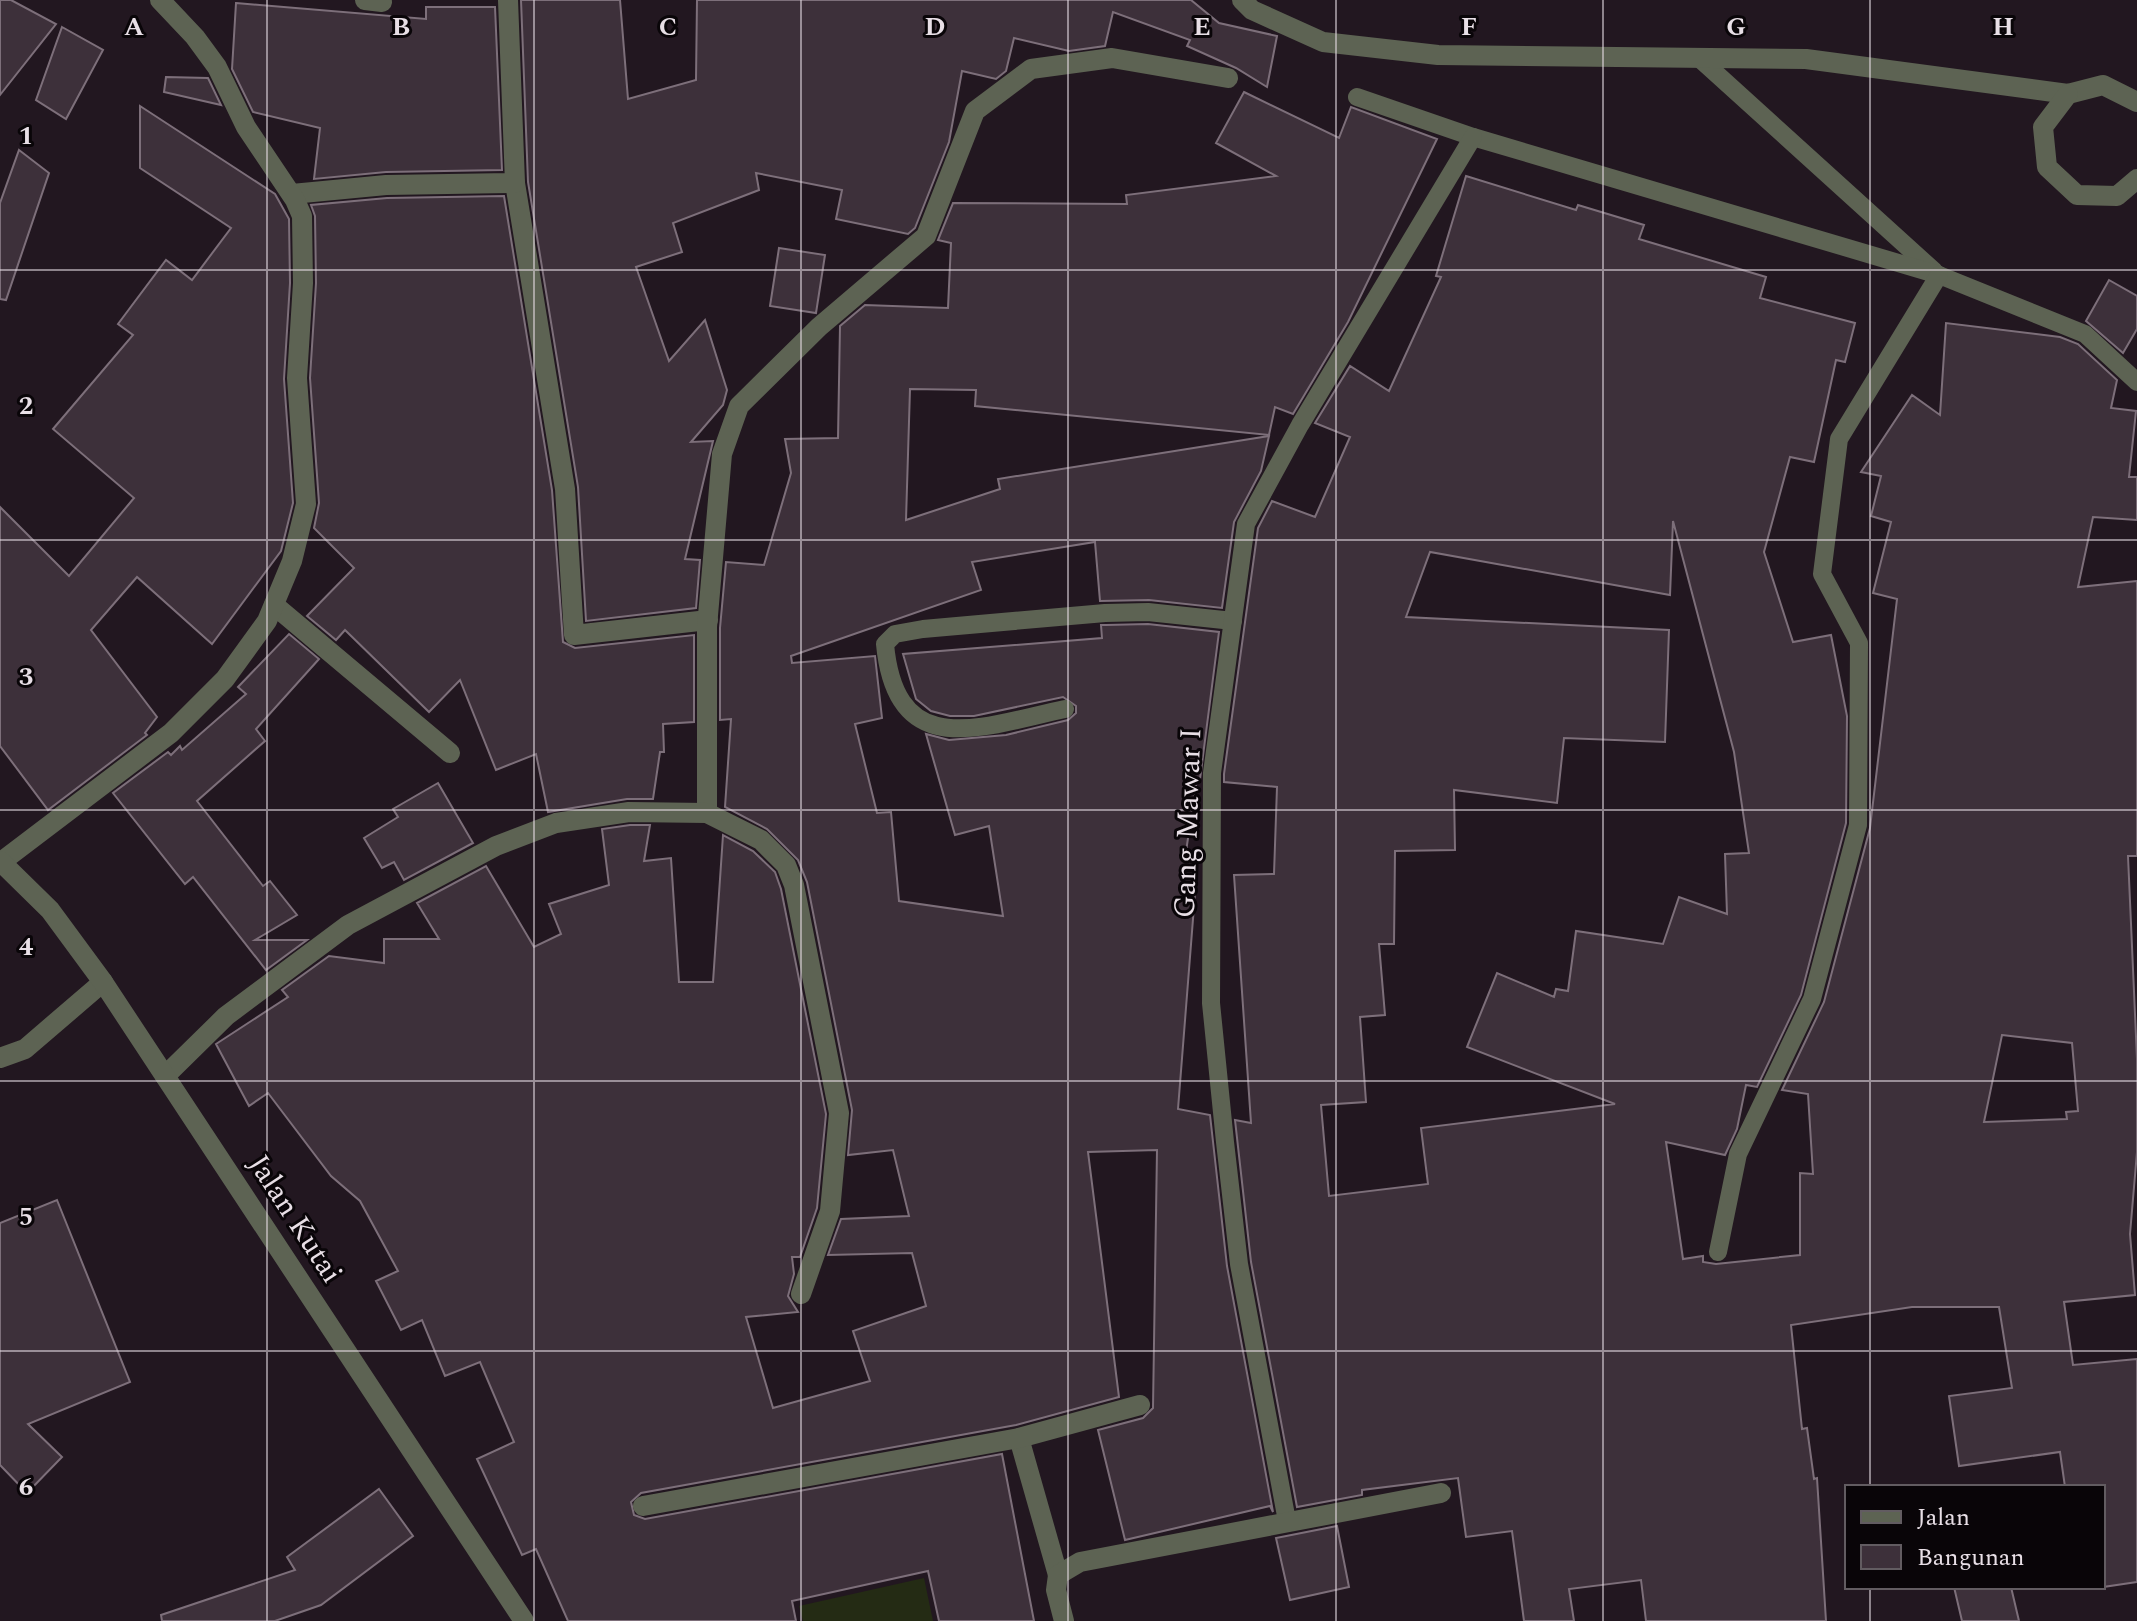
<svg xmlns="http://www.w3.org/2000/svg" width="2137" height="1621" font-family="Spectral,serif">
<rect width="100%" height="100%" fill="#221720"/>
<path fill="#242b14" d="M 924,1578 L 933,1621 L 803,1621 L 799,1606 Z"/>
<g fill="#3d303a" stroke="#7d6f7a" stroke-width="2" fill-rule="evenodd">
<path d="M 0,0 L 11,0 L 56,24 L 0,95 Z"/>
<path d="M 521,0 L 620,0 L 628,99 L 696,80 L 697,0 L 1191,0 L 1219,23 L 1277,36 L 1267,87 L 1236,68 L 1187,46 L 1190,40 L 1113,12 L 1105,46 L 1069,51 L 1014,38 L 1006,71 L 996,79 L 962,71 L 949,142 L 915,228 L 908,234 L 836,219 L 842,190 L 756,173 L 759,190 L 673,223 L 682,252 L 636,267 L 669,361 L 705,320 L 727,390 L 723,405 L 691,442 L 713,441 L 685,559 L 700,560 L 696,608 L 586,621 L 578,487 L 528,182 Z"/>
<path d="M 236,3 L 426,19 L 426,7 L 495,7 L 502,170 L 386,172 L 314,179 L 320,128 L 253,112 L 232,69 Z"/>
<path d="M 62,27 L 103,50 L 66,119 L 36,100 Z"/>
<path d="M 166,77 L 208,78 L 221,105 L 164,92 Z"/>
<path d="M 1244,92 L 1339,138 L 1351,107 L 1437,139 L 1348,322 L 1293,414 L 1275,407 L 1269,435 L 975,406 L 976,390 L 910,389 L 906,520 L 1000,489 L 998,479 L 1269,436 L 1261,471 L 1234,522 L 1222,608 L 1149,600 L 1100,601 L 1095,542 L 972,562 L 981,590 L 791,656 L 792,663 L 875,656 L 882,718 L 855,724 L 877,813 L 891,812 L 899,901 L 1003,916 L 989,826 L 955,835 L 926,734 L 949,740 L 1006,735 L 1068,720 L 1076,713 L 1076,706 L 1063,697 L 974,716 L 950,716 L 931,711 L 916,699 L 903,654 L 1102,638 L 1101,625 L 1106,625 L 1148,624 L 1219,632 L 1200,779 L 1197,779 L 1185,858 L 1194,858 L 1196,881 L 1178,1109 L 1210,1115 L 1227,1266 L 1273,1512 L 1270,1506 L 1125,1540 L 1098,1430 L 1143,1418 L 1153,1408 L 1157,1150 L 1088,1152 L 1119,1397 L 1016,1425 L 641,1493 L 631,1502 L 634,1515 L 645,1519 L 1002,1454 L 1034,1621 L 939,1621 L 928,1571 L 792,1601 L 796,1621 L 568,1621 L 536,1549 L 522,1555 L 477,1459 L 514,1442 L 480,1362 L 445,1376 L 422,1320 L 401,1330 L 376,1281 L 398,1271 L 360,1201 L 331,1176 L 268,1093 L 249,1106 L 216,1044 L 288,997 L 282,990 L 329,956 L 384,963 L 384,939 L 439,939 L 417,903 L 486,866 L 534,947 L 561,934 L 549,904 L 609,885 L 602,829 L 630,825 L 650,825 L 644,861 L 671,858 L 679,982 L 713,982 L 723,835 L 753,851 L 775,872 L 781,889 L 826,1114 L 817,1208 L 800,1257 L 792,1257 L 794,1274 L 788,1296 L 798,1312 L 746,1317 L 773,1408 L 870,1381 L 853,1331 L 926,1306 L 912,1253 L 828,1255 L 841,1219 L 909,1216 L 893,1150 L 848,1155 L 852,1110 L 807,882 L 798,860 L 767,829 L 725,807 L 731,719 L 720,720 L 720,628 L 726,562 L 764,565 L 791,473 L 785,439 L 838,438 L 840,326 L 865,305 L 948,308 L 951,243 L 938,240 L 953,203 L 1127,204 L 1126,195 L 1276,176 L 1216,143 Z"/>
<path d="M 140,106 L 275,194 L 289,219 L 290,283 L 284,379 L 293,503 L 281,551 L 212,644 L 137,577 L 91,630 L 157,717 L 145,733 L 147,735 L 48,810 L 0,746 L 0,507 L 69,576 L 134,498 L 53,429 L 133,335 L 118,324 L 166,260 L 192,280 L 231,228 L 140,168 Z"/>
<path d="M 19,150 L 49,173 L 6,300 L 0,299 L 0,203 Z"/>
<path d="M 1466,176 L 1576,210 L 1578,205 L 1644,225 L 1639,239 L 1766,277 L 1760,298 L 1855,323 L 1845,362 L 1836,360 L 1814,462 L 1790,457 L 1764,552 L 1793,642 L 1831,635 L 1847,716 L 1846,823 L 1801,995 L 1757,1087 L 1746,1085 L 1737,1129 L 1725,1155 L 1666,1142 L 1683,1259 L 1703,1256 L 1703,1262 L 1716,1264 L 1800,1255 L 1800,1173 L 1813,1174 L 1808,1094 L 1782,1090 L 1824,1002 L 1870,828 L 1897,599 L 1873,593 L 1891,522 L 1871,516 L 1881,476 L 1861,472 L 1912,395 L 1940,415 L 1946,323 L 2060,337 L 2078,344 L 2117,380 L 2111,408 L 2136,411 L 2129,477 L 2137,477 L 2137,520 L 2093,517 L 2078,587 L 2137,581 L 2137,856 L 2128,856 L 2137,1059 L 2137,1152 L 2130,1234 L 2135,1295 L 2064,1302 L 2073,1365 L 2137,1359 L 2137,1582 L 2103,1587 L 2103,1487 L 2065,1487 L 2060,1452 L 1959,1466 L 1949,1396 L 2012,1388 L 1999,1307 L 1912,1307 L 1791,1325 L 1802,1429 L 1807,1428 L 1814,1479 L 1817,1478 L 1826,1621 L 1646,1621 L 1641,1580 L 1569,1589 L 1574,1621 L 1524,1621 L 1512,1531 L 1466,1537 L 1458,1478 L 1362,1490 L 1362,1495 L 1297,1507 L 1251,1262 L 1235,1120 L 1251,1123 L 1234,875 L 1274,874 L 1277,787 L 1224,782 L 1224,774 L 1258,528 L 1272,501 L 1315,517 L 1350,437 L 1315,423 L 1350,366 L 1389,391 L 1441,277 L 1436,276 ZM 1673,521 L 1734,752 L 1749,853 L 1725,854 L 1727,914 L 1679,897 L 1663,944 L 1576,931 L 1568,991 L 1556,989 L 1554,997 L 1497,973 L 1467,1047 L 1615,1104 L 1421,1128 L 1428,1184 L 1329,1196 L 1321,1105 L 1366,1102 L 1360,1017 L 1385,1015 L 1379,944 L 1394,944 L 1395,851 L 1455,850 L 1454,790 L 1557,803 L 1564,738 L 1665,742 L 1669,630 L 1406,617 L 1430,552 L 1670,595 ZM 2002,1035 L 2072,1043 L 2078,1111 L 2066,1112 L 2067,1119 L 1984,1122 Z"/>
<path d="M 504,196 L 552,490 L 563,642 L 575,648 L 694,635 L 694,722 L 663,724 L 664,752 L 660,752 L 653,799 L 627,799 L 548,812 L 536,754 L 496,770 L 460,680 L 429,712 L 345,630 L 336,640 L 307,616 L 354,568 L 314,528 L 319,503 L 310,378 L 316,283 L 315,216 L 311,205 L 387,198 Z"/>
<path d="M 779,248 L 825,255 L 816,313 L 770,306 Z"/>
<path d="M 2109,280 L 2137,296 L 2137,329 L 2123,353 L 2086,321 Z"/>
<path d="M 289,634 L 319,659 L 256,729 L 265,741 L 197,801 L 263,886 L 270,881 L 297,915 L 255,940 L 307,940 L 266,970 L 193,877 L 185,884 L 113,793 L 168,752 L 171,755 L 180,746 L 182,750 L 246,694 L 238,687 Z"/>
<path d="M 438,783 L 473,843 L 404,880 L 394,862 L 382,868 L 364,838 L 398,817 L 393,809 Z"/>
<path d="M 57,1200 L 130,1382 L 28,1424 L 62,1457 L 27,1493 L 0,1465 L 0,1223 Z"/>
<path d="M 379,1489 L 413,1536 L 321,1605 L 275,1621 L 162,1621 L 161,1615 L 295,1570 L 287,1557 Z"/>
<path d="M 1337,1526 L 1349,1587 L 1290,1600 L 1276,1538 Z"/>
<path d="M 1954,1587 L 2011,1587 L 2019,1621 L 1962,1621 Z"/>
</g>
<g fill="none" stroke-linecap="round" stroke-linejoin="round">
<g stroke="#5d6353" stroke-width="18">
<path d="M 1699,58 L 1934,271"/>
<path d="M 1357,97 L 1473,137 L 1939,275 L 2085,334 L 2137,382"/>
<path d="M 1065,709 C 983,726 896,764 885,644 L 895,634 L 923,629 L 1105,613 L 1148,612 L 1233,621"/>
<path d="M 1718,1252 L 1738,1154 L 1812,999 L 1858,825 L 1859,643 L 1822,574 L 1839,439 L 1939,275"/>
<path d="M 1287,1521 L 1239,1264 L 1225,1142 L 1211,1003 L 1212,773 L 1246,524 L 1300,425 L 1473,137"/>
</g>
<g stroke="#5d6353" stroke-width="20">
<path d="M 365,0 L 382,2"/>
<path d="M 1242,0 L 1252,10 L 1323,42 L 1438,55 L 1806,59 L 2068,94 L 2103,85 L 2137,102"/>
<path d="M 2068,94 L 2043,127 L 2047,167 L 2077,195 L 2117,196 L 2137,179"/>
<path d="M 515,183 L 565,489 L 574,635 L 708,620"/>
<path d="M 292,194 L 386,185 L 515,183 L 508,0"/>
<path d="M 274,605 L 450,753"/>
<path d="M 707,813 L 707,627 L 722,454 L 739,406 L 819,327 L 926,236 L 975,111 L 1031,69 L 1112,58 L 1228,78"/>
<path d="M 1,862 L 171,733 L 225,679 L 267,621 L 292,561 L 306,504 L 297,378 L 303,283 L 302,216 L 295,200 L 246,127 L 217,67 L 195,37 L 160,0"/>
<path d="M 0,1058 L 25,1049 L 103,982"/>
<path d="M 165,1076 L 226,1016 L 348,925 L 496,846 L 556,823 L 629,812 L 707,813 L 761,840 L 786,865 L 794,885 L 839,1113 L 830,1211 L 801,1294"/>
<path d="M 1019,1438 L 1058,1575"/>
<path d="M 643,1506 L 1019,1438 L 1140,1405"/>
<path d="M 1064,1621 L 1056,1590 L 1058,1575 L 1080,1562 L 1441,1493"/>
</g>
<path stroke="#5d6353" stroke-width="20" d="M 0,861 L 50,910 L 103,982 L 524,1621"/>
</g>
<path fill="none" stroke="#e8dfe6" stroke-width="2" stroke-opacity="0.55" d="M 267,0 L 267,1621M 534,0 L 534,1621M 801,0 L 801,1621M 1068,0 L 1068,1621M 1336,0 L 1336,1621M 1603,0 L 1603,1621M 1870,0 L 1870,1487M 0,270 L 2137,270M 0,540 L 2137,540M 0,810 L 2137,810M 0,1081 L 2137,1081M 0,1351 L 2137,1351M 1870,1587 L 1870,1621"/>
<g text-anchor="middle" dominant-baseline="central" stroke-width="6" stroke-linejoin="round" paint-order="stroke">
<g font-size="30" fill="#e8dfe6" stroke="#090508">
<text transform="translate(1188 823) rotate(-88)">Gang Mawar I</text>
<text transform="translate(295 1219) rotate(57)">Jalan Kutai</text>
</g>
</g>
<g font-size="26" text-anchor="middle" font-weight="bold" fill="#e8dfe6" stroke="#090508" stroke-width="6" stroke-linejoin="round" paint-order="stroke">
<text x="134" y="35">A</text>
<text x="401" y="35">B</text>
<text x="668" y="35">C</text>
<text x="935" y="35">D</text>
<text x="1202" y="35">E</text>
<text x="1469" y="35">F</text>
<text x="1736" y="35">G</text>
<text x="2003" y="35">H</text>
<text x="26" y="144">1</text>
<text x="26" y="414">2</text>
<text x="26" y="685">3</text>
<text x="26" y="955">4</text>
<text x="26" y="1225">5</text>
<text x="26" y="1495">6</text>
</g>
<rect x="1845" y="1485" width="260" height="104" fill="#090508" stroke="#625c61" stroke-width="2"/>
<rect x="1861" y="1511" width="40" height="12" fill="#5d6353" stroke="#625c61" stroke-width="2"/>
<text x="1917" y="1525" font-size="24" fill="#e8dfe6">Jalan</text>
<rect x="1861" y="1545" width="40" height="24" fill="#3d303a" stroke="#625c61" stroke-width="2"/>
<text x="1917" y="1565" font-size="24" fill="#e8dfe6">Bangunan</text>
</svg>
